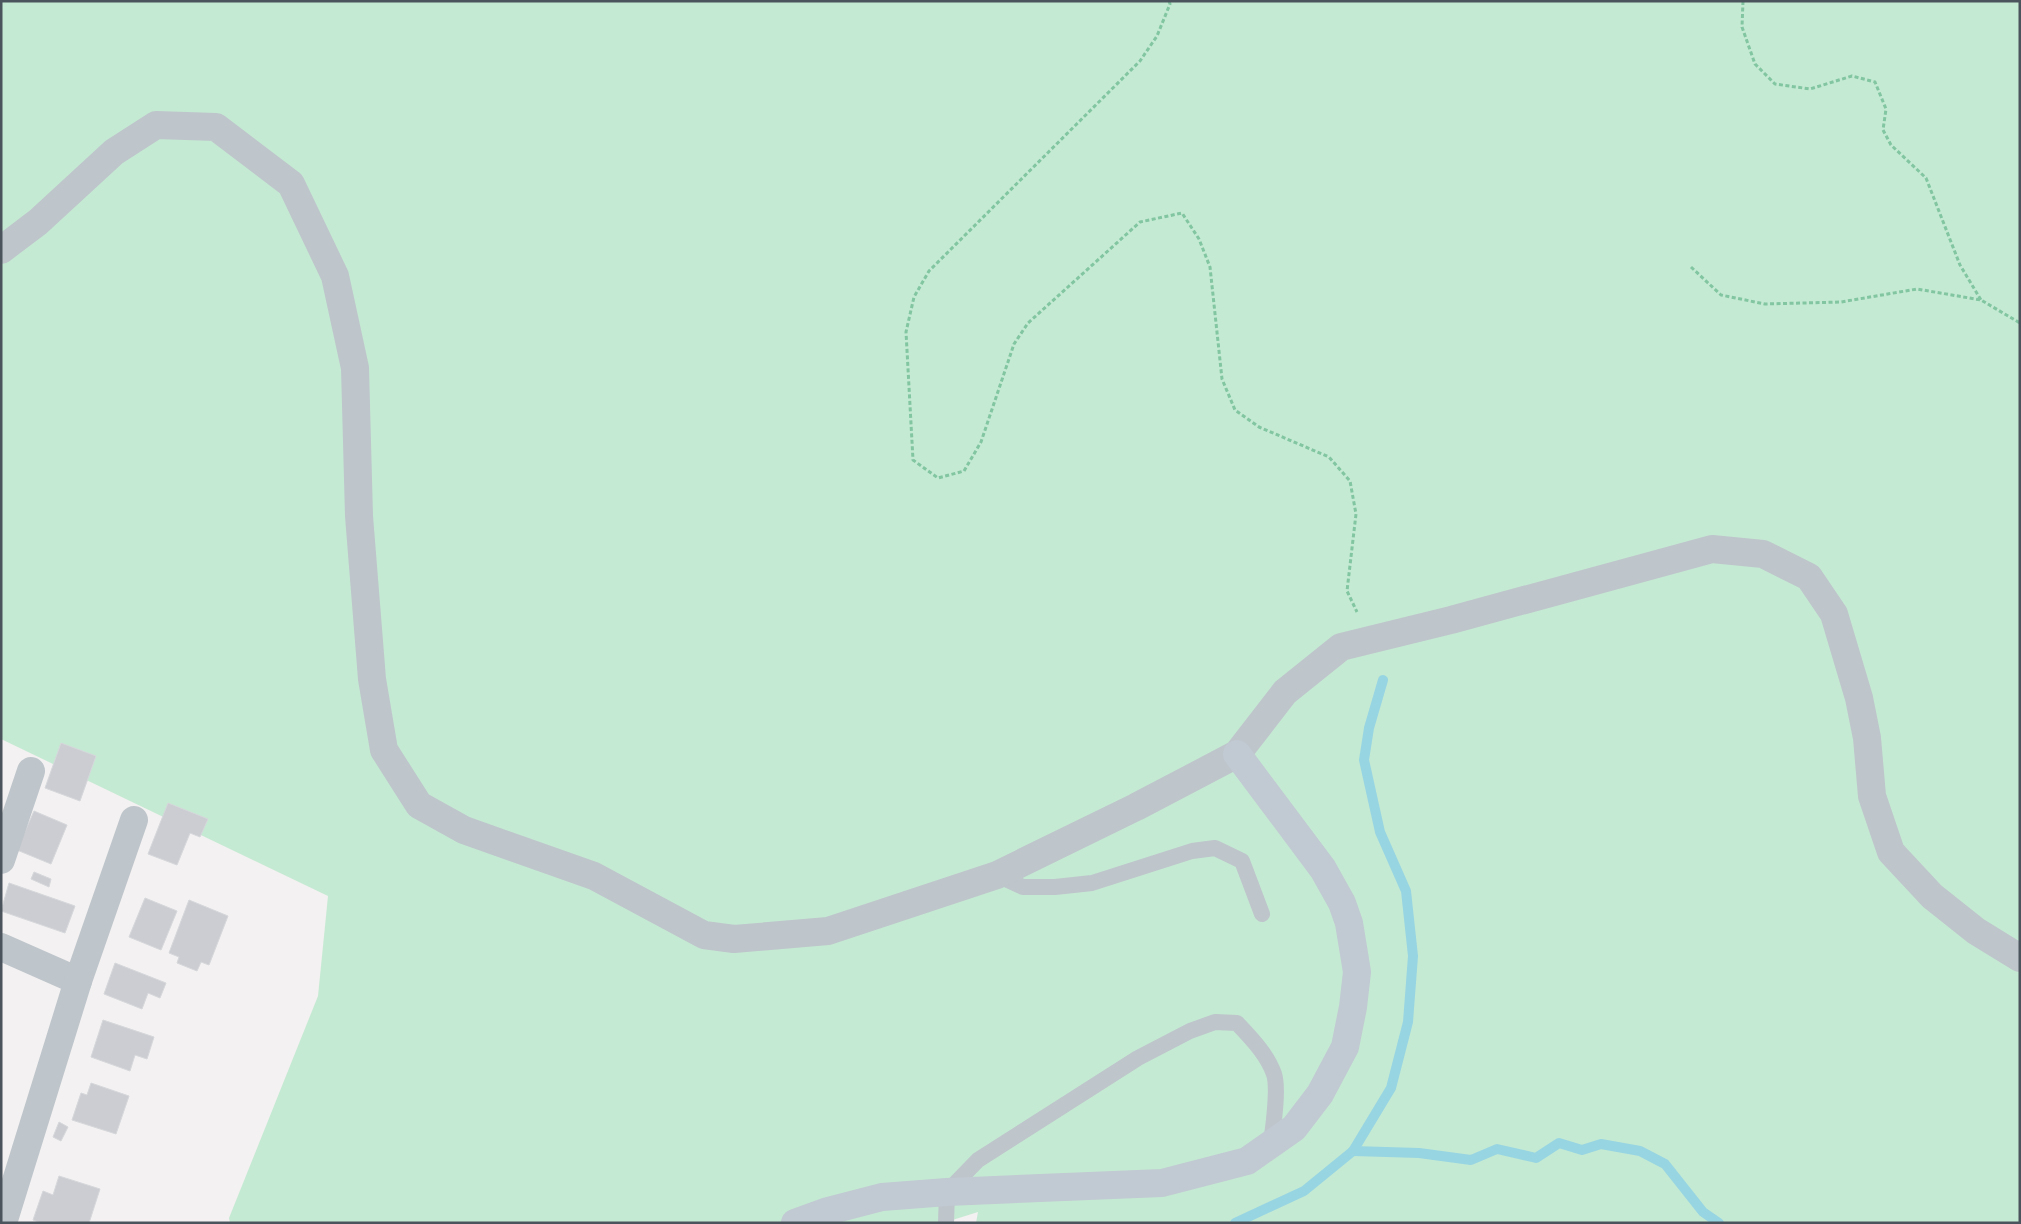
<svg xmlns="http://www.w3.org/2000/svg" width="2021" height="1224" font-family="Figtree,sans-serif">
<rect width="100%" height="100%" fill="#f3f1f1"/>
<path fill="#c5ead3" d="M 1,1 L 2020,1 L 2020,1223 L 976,1223 L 978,1212 L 943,1223 L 230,1223 L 229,1218 L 318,996 L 328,896 L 1,739 Z"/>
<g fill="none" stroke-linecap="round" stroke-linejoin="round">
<g stroke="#98d5e2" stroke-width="10">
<path d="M 1353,1151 L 1419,1153 L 1471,1160 L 1497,1149 L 1536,1158 L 1559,1143 L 1582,1150 L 1601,1144 L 1640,1151 L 1665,1164 L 1703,1212 L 1719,1223"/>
<path d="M 1235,1223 L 1304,1191 L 1353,1151 L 1391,1088 L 1408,1022 L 1413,956 L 1406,891 L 1380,832 L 1364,760 L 1369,728 L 1383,680"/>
</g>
</g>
<g fill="#cbcdd2" stroke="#d5d7db">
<path d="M 61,743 L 96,756 L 80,801 L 45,788 Z"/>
<path d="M 168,803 L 208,819 L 200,837 L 190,833 L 177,865 L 148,854 Z"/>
<path d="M 34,811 L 67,825 L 51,864 L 17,850 Z"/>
<path d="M 34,872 L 51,879 L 49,887 L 31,879 Z"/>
<path d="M 9,883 L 75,906 L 65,933 L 1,911 Z"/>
<path d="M 145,898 L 177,911 L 161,950 L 129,937 Z"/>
<path d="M 189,900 L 228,916 L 209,965 L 201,962 L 197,971 L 177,963 L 179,957 L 169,953 Z"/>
<path d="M 115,963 L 166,983 L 160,998 L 148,993 L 142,1009 L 104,994 Z"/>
<path d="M 103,1020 L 154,1037 L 147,1059 L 135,1055 L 130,1071 L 91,1057 Z"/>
<path d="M 91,1083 L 129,1096 L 116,1134 L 72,1120 L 81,1093 L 87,1095 Z"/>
<path d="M 59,1122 L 68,1127 L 61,1141 L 53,1137 Z"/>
<path d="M 59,1176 L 100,1189 L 89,1223 L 41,1223 L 33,1220 L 43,1191 L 53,1195 Z"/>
</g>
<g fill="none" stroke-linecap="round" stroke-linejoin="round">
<g stroke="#81c5a1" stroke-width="3" stroke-dasharray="4 2.5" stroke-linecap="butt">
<path d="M 1169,1 L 1170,4 L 1157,36 L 1140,61 L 929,271 L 914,297 L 906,332 L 913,460 L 938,478 L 964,471 L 981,442 L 1014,344 L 1028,323 L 1140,222 L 1182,213 L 1199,239 L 1210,267 L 1222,379 L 1235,410 L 1259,427 L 1329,457 L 1350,481 L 1356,514 L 1347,591 L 1357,612"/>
<path d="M 1743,1 L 1742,27 L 1755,64 L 1775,84 L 1810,89 L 1852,76 L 1875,82 L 1886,109 L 1883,130 L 1891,145 L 1926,178 L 1960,265 L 1981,300"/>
<path d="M 1691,267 L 1721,295 L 1765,304 L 1841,302 L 1917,289 L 1981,300 L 2020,323"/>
</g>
<g stroke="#bec5cb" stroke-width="16">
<path d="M 997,875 L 1023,887 L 1055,887 L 1092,883 L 1192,851 L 1215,848 L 1242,861 L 1262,914"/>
<path d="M 946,1223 L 947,1192 L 978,1160 L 1138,1058 L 1190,1031 L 1215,1022 L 1237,1023 C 1251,1038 1267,1054 1274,1074 C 1279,1089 1273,1127 1271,1144"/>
</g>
<g stroke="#bec5cb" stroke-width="28">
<path d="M 1,250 L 38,222 L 114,152 L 156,125 L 216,127 L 291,184 L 335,276 L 355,368 L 359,516 L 372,679 L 384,750 L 419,805 L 464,830 L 594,876 L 704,935 L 734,939 L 828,931 L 997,875 L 1136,807 L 1237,754 L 1285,692 L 1341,647 L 1451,620 L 1712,549 L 1763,554 L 1809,577 L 1834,614 L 1859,698 L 1867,738 L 1872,796 L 1891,852 L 1932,896 L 1976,931 L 2020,958"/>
<path d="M 1,860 L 31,771"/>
<path d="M 1,947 L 78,981"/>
<path d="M 3,1223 L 78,981 L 134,820"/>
</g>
<path stroke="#c1c9d2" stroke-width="28" d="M 795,1223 L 828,1211 L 882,1197 L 947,1192 L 1162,1183 L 1247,1161 L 1294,1128 L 1320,1094 L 1345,1047 L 1353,1007 L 1357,972 L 1349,923 L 1342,903 L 1323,869 L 1237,754"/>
</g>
<rect width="2021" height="1224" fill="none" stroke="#4b545c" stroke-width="5"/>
</svg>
